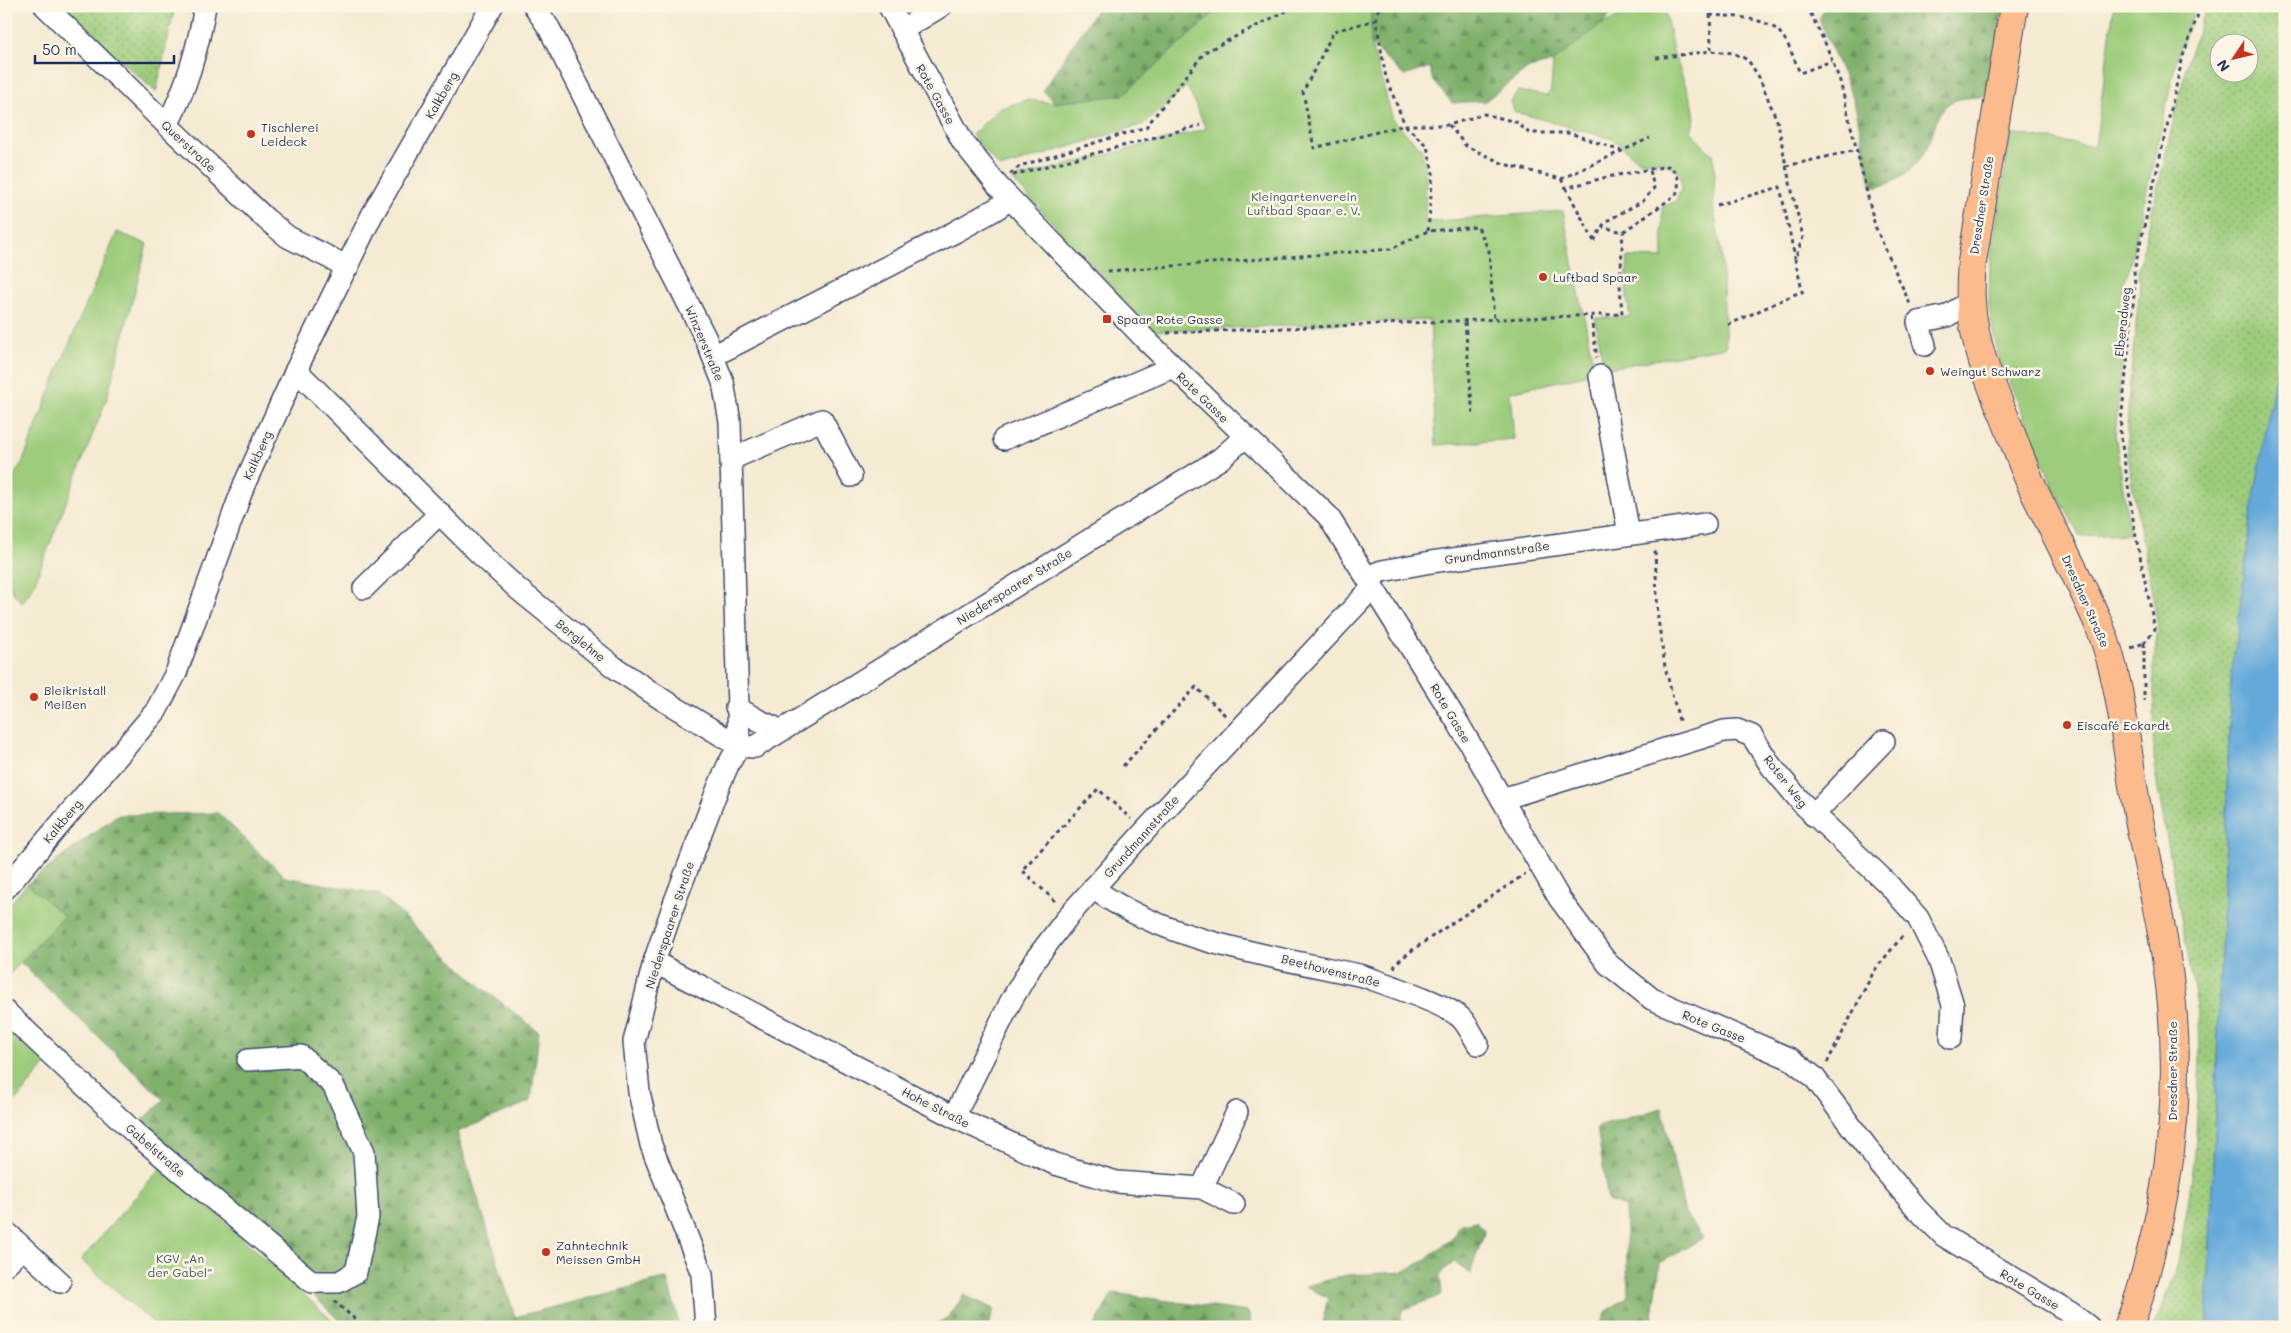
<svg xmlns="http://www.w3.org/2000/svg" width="2291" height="1333" font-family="Mali,sans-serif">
<defs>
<pattern id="grass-dots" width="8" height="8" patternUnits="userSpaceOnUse" patternTransform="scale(1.25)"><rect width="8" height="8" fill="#9dcc7b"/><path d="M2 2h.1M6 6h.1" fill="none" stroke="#7fa668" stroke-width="1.8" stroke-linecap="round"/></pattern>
<pattern id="forest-firs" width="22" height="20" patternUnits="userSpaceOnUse" patternTransform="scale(1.25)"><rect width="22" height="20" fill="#7eb06b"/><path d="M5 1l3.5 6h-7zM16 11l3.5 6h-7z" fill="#66905b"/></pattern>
</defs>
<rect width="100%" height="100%" fill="#fcf5e5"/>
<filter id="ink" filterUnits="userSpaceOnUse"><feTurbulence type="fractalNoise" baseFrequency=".02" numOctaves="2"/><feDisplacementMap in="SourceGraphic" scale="10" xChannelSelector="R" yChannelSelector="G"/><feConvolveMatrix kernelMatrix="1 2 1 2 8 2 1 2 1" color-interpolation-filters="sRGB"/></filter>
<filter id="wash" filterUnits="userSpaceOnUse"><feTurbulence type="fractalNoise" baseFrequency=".0096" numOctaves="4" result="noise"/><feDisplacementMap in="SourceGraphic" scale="20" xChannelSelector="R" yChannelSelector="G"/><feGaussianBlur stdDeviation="1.12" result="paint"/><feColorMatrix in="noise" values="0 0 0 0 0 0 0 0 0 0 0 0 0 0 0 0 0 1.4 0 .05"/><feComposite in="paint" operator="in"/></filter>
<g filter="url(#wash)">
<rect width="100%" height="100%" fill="#f5ead2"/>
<g fill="url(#grass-dots)" stroke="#5c7e6c" fill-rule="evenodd">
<path d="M 60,6 L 175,6 L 156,92 Z"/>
<path d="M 2207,6 L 2285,6 L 2285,311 L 2231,680 L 2207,1327 L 2154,1327 L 2177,1269 L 2189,1197 L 2195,1154 L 2200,1058 L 2199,1018 L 2154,766 L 2154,658 L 2158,626 L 2129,467 L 2127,431 L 2129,394 L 2140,284 L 2138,271 L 2188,59 ZM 2218,42 L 2248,42 L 2248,72 L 2218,72 Z"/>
</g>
<g fill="url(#forest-firs)" stroke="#4c7064">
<path d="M 1099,6 L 1222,6 L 1123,95 L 1055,103 L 1043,90 Z"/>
<path d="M 1371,6 L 1619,6 L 1602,24 L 1553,62 L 1529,68 L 1485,101 L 1452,103 L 1432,79 L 1430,67 L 1404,76 L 1371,44 Z"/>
<path d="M 1826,6 L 2004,6 L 1986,96 C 1976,98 1960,97 1951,102 C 1938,109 1935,126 1931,138 C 1921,166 1901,183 1872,188 L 1854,100 L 1819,19 Z"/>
<path d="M 218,813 L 285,877 L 379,894 L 484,989 L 539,1032 L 531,1101 L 457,1132 L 515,1317 L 667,1278 L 680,1327 L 346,1327 L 136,1126 L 164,1100 L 21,963 L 64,916 L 27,884 L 117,815 Z"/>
<path d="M 1662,1108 L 1685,1214 L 1703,1238 L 1660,1263 L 1652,1324 L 1698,1327 L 1598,1327 L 1606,1312 L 1628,1296 L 1625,1207 L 1608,1201 L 1597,1127 Z"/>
<path d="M 1476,1221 L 1485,1230 L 1470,1274 L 1454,1262 L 1440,1274 L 1442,1295 L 1402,1310 L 1400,1321 L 1402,1327 L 1321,1327 L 1328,1298 L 1305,1286 L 1347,1275 L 1403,1272 L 1425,1260 L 1453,1238 L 1461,1224 Z"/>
<path d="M 1113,1293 L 1248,1312 L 1251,1325 L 1249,1327 L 1094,1327 Z"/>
<path d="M 964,1295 L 994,1309 L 988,1327 L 928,1327 L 948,1318 Z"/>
</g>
<g fill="#9dcc7b" stroke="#5c7e6c">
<path d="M 1222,6 L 1371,6 L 1371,44 L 1393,120 L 1421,148 L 1426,178 L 1425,222 L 1563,211 L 1593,363 L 1587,367 L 1586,375 L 1510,392 L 1514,439 L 1436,445 L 1430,320 L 1152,331 L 1012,179 L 1206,129 L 1187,86 L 1144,124 L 1000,168 L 972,135 L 998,109 L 1027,100 L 1055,103 L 1123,95 Z"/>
<path d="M 1645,6 L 1668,6 L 1665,9 L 1673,51 L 1693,106 L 1695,118 L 1691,131 L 1703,146 L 1713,154 L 1715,175 L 1713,206 L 1721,250 L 1726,347 L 1604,369 L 1595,318 L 1630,317 L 1626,290 L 1628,257 L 1663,258 L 1662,207 L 1675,202 L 1681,190 L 1681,175 C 1669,162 1655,160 1639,161 L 1613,139 L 1515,112 L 1510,102 L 1518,91 L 1547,96 L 1551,90 L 1553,62 L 1602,24 Z"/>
<path d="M 2114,6 L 2196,6 L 2177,58 L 2128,273 L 2123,284 L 2130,287 L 2115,434 L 2130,534 L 2080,536 L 2055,490 L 2034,441 L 1999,357 L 1993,332 L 1989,304 L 1990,264 L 2011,133 L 2095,147 Z"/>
<path d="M 117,232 L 147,244 L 107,398 L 33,587 L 22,603 L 6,584 L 6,488 L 23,461 L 59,368 Z"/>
<path d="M 27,884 L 64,916 L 6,978 L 6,909 Z"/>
<path d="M 6,1023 L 49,1061 L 6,1112 Z"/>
<path d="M 163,1165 L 339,1327 L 158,1327 L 81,1260 Z"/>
</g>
<path fill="#64a9da" stroke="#406c9c" d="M 2285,311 L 2285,1327 L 2207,1327 L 2231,680 L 2253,503 L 2277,367 Z"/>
</g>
<g filter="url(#ink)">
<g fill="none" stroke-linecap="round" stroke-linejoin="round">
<defs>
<g id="minor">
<path d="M 45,6 L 167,125 L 266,219 L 288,237 L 348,267"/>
<path d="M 534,6 L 549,28 L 706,339 L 723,382 L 730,422 L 739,746"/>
<path d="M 889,6 L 963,142 L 997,185 L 1146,340 L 1328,516 L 1458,723 L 1559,898 L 1608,964 L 1652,999 L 1791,1059 L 1814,1077 L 1881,1166 L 1917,1209 L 1944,1236 L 2071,1313 L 2089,1327"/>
<path d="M 902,30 L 941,6"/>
<path d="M 167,125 C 187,87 198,49 205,6"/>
<path d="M 1925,345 L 1918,322 L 1947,316 L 1971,301"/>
<path d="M 713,356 L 955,232 L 996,209 L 1010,199"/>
<path d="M 296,370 L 479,553 L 519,590 L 614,667 L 663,700 L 739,746"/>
<path d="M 1600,376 L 1629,534"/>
<path d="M 1004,439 L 1173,367"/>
<path d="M 731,459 L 822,420 L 851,476"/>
<path d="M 1367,577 L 1382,571 L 1431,562 L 1705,524"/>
<path d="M 364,588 L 440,513"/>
<path d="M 736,707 L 758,720 L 780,730"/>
<path d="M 739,746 L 755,747 L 1220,459 L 1245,437"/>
<path d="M 1502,799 L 1724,731 L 1737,730 L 1752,736 L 1771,766 L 1802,803 L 1887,883 L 1918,918 L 1939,960 L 1953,1005 L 1951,1038"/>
<path d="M 1813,815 L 1884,741"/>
<path d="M 6,888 L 156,711 L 176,673 L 244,485 L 296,370 L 372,215 L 492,6"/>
<path d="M 1093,888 C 1164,942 1277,957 1363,976 C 1385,984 1445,1003 1461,1018 C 1468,1025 1473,1036 1478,1044"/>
<path d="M 654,962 L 954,1117 L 1055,1164 L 1117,1182 L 1202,1188 L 1234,1204"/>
<path d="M 6,1012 L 136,1134 L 312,1282 L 339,1282 L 356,1272 L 368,1217 L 364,1152 L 333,1085 L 301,1056 L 248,1060"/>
<path d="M 954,1117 L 1011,1001 L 1035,960 L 1070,914 L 1144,832 L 1373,587"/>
<path d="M 1202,1188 L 1237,1112"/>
<path d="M 6,1232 L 60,1282"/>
<path d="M 6,1264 L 23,1248"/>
<path d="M 706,1327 L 702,1274 L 651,1145 L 639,1092 L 634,1042 L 654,962 L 675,901 L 718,788 L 728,765 L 739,746"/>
</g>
<path id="major" d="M 2014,6 L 1972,262 C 1971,275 1970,288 1971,301 C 1973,342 1989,380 2005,418 C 2015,443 2024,470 2036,495 C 2057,538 2080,580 2099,625 C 2122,681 2125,744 2136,803 C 2148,870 2166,937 2172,1005 C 2180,1092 2171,1180 2148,1263 C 2143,1285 2137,1306 2128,1327"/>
</defs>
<use href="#minor" stroke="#3c4b6f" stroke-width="24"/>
<use href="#major" stroke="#3c4b6f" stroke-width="30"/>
<g stroke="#3c4b6f" stroke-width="3" stroke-dasharray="4 4" stroke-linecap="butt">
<path d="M 1710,6 L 1711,51"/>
<path d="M 1807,6 L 1826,45 L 1840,81 L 1875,226 L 1910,304"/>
<path d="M 1710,15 C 1729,16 1768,17 1781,34 C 1790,45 1794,60 1800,73 L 1832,61"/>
<path d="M 1376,20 L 1379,6"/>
<path d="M 1656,58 L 1711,51 L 1733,53 L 1748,60 L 1759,77 L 1778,123 L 1786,166 L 1803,237 L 1795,259 L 1803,295"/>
<path d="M 1449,125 L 1466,146 L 1504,164 L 1561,179 L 1566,188 L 1607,177 L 1668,166 C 1680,173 1680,183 1676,195 L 1623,232 L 1603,227"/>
<path d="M 1786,166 L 1857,150"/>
<path d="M 1010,174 L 1020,166 L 1146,127 L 1205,52 L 1296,6"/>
<path d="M 1013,175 L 1201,125"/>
<path d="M 1561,179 L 1650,138"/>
<path d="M 1566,188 L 1594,241"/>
<path d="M 1717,205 L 1780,187 L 1795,258"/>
<path d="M 1428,231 L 1433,173 L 1427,146 L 1405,125 L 1314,148 L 1303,92 L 1334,31 L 1376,20 L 1386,78 L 1405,125 L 1449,125 L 1484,114 L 1516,122 L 1529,133 L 1570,133 L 1621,151"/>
<path d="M 1594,241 L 1605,222 L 1643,201 L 1654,188 L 1650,170"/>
<path d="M 1108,271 L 1391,249 L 1428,231 L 1478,227 L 1489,251 L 1494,320"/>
<path d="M 1591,317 L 1597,358"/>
<path d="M 1465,322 L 1473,417"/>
<path d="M 1728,325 L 1802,291"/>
<path d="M 1167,333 L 1622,314 L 1620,285 L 1623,232"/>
<path d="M 1655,551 L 1658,619 L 1665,667 L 1680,724"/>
<path d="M 2144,643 L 2144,701"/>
<path d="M 2144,643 L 2155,629 L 2135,532 L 2120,432 L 2135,285 L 2134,271 L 2183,56 L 2201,6"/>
<path d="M 2131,648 L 2144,643"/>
<path d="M 1123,766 L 1196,687 L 1227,717"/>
<path d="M 1055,901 L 1022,870 L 1098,789 L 1131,819"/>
<path d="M 1394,968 L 1396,963 L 1415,948 L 1525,874"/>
<path d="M 1827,1063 L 1874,971 L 1904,934"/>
<path d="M 334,1301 L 364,1327"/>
</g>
<use href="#minor" stroke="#fff" stroke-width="21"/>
<use href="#major" stroke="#fbbb8d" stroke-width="28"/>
</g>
</g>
<g fill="#c8321e" stroke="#fcf5e5" stroke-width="2">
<circle cx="251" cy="134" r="5"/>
<circle cx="1543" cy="277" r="5"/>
<rect x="1102" y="314" width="10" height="10" rx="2.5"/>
<circle cx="1930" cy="371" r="5"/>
<circle cx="34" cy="697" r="5"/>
<circle cx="2067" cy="725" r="5"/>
<circle cx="546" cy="1252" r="5"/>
</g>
<g text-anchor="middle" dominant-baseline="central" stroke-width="5" stroke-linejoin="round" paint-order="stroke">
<g font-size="12" fill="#1b2f5e" stroke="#fcf5e5">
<text transform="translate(936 94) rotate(61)">Rote Gasse</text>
<text transform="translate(441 95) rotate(-60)">Kalkberg</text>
<text transform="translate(189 146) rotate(43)">Querstraße</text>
<text transform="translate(1981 205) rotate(-81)">Dresdner Straße</text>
<text transform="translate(2122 322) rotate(-84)">Elberadweg</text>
<text transform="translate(705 343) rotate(67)">Winzerstraße</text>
<text transform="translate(1203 397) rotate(44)">Rote Gasse</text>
<text transform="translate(257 455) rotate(-65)">Kalkberg</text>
<text transform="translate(1497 552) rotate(-8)">Grundmannstraße</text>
<text transform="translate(1014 586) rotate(-32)">Niederspaarer Straße</text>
<text transform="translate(2086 601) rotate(66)">Dresdner Straße</text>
<text transform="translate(581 640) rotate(39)">Berglehne</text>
<text transform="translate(1451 713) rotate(59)">Rote Gasse</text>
<text transform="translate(1786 781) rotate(52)">Roter Weg</text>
<text transform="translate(62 821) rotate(-50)">Kalkberg</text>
<text transform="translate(1141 836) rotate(-48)">Grundmannstraße</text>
<text transform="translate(669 925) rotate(-72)">Niederspaarer Straße</text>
<text transform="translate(1331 970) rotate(14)">Beethovenstraße</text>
<text transform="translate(1714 1026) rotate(22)">Rote Gasse</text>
<text transform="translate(2172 1071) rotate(-90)">Dresdner Straße</text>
<text transform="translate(936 1107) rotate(27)">Hohe Straße</text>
<text transform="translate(156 1150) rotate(41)">Gabelstraße</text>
<text transform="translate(2030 1289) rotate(31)">Rote Gasse</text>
</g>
<g font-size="12" fill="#1b2f5e" stroke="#fcf5e5" text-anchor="start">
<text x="261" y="127">Tischlerei<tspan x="261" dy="14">Leideck</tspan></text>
<text x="1553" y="277">Luftbad Spaar</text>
<text x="1117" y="319">Spaar Rote Gasse</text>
<text x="1940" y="371">Weingut Schwarz</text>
<text x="44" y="690">Bleikristall<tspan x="44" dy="14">Meißen</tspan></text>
<text x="2077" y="725">Eiscafé Eckardt</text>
<text x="556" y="1245">Zahntechnik<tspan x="556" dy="14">Meissen GmbH</tspan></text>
</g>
<g font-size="12" fill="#3c5665" stroke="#fcf5e5">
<text x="1304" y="196">Kleingartenverein<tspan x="1304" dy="14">Luftbad Spaar e. V.</tspan></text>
<text x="180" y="1258">KGV „An<tspan x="180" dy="14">der Gabel“</tspan></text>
</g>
</g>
<rect width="2291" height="1333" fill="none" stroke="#fcf5e5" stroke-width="25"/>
<g transform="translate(2234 58) rotate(235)"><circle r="24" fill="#fcf5e5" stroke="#a2a6af"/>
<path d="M0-4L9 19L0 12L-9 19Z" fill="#c8321e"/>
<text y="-8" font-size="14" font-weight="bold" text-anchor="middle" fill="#1b2f5e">N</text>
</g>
<path d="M35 55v8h139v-8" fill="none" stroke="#1b2f5e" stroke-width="2.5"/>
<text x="42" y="55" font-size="15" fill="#1b2f5e" stroke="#fcf5e5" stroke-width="4" paint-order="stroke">50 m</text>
</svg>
